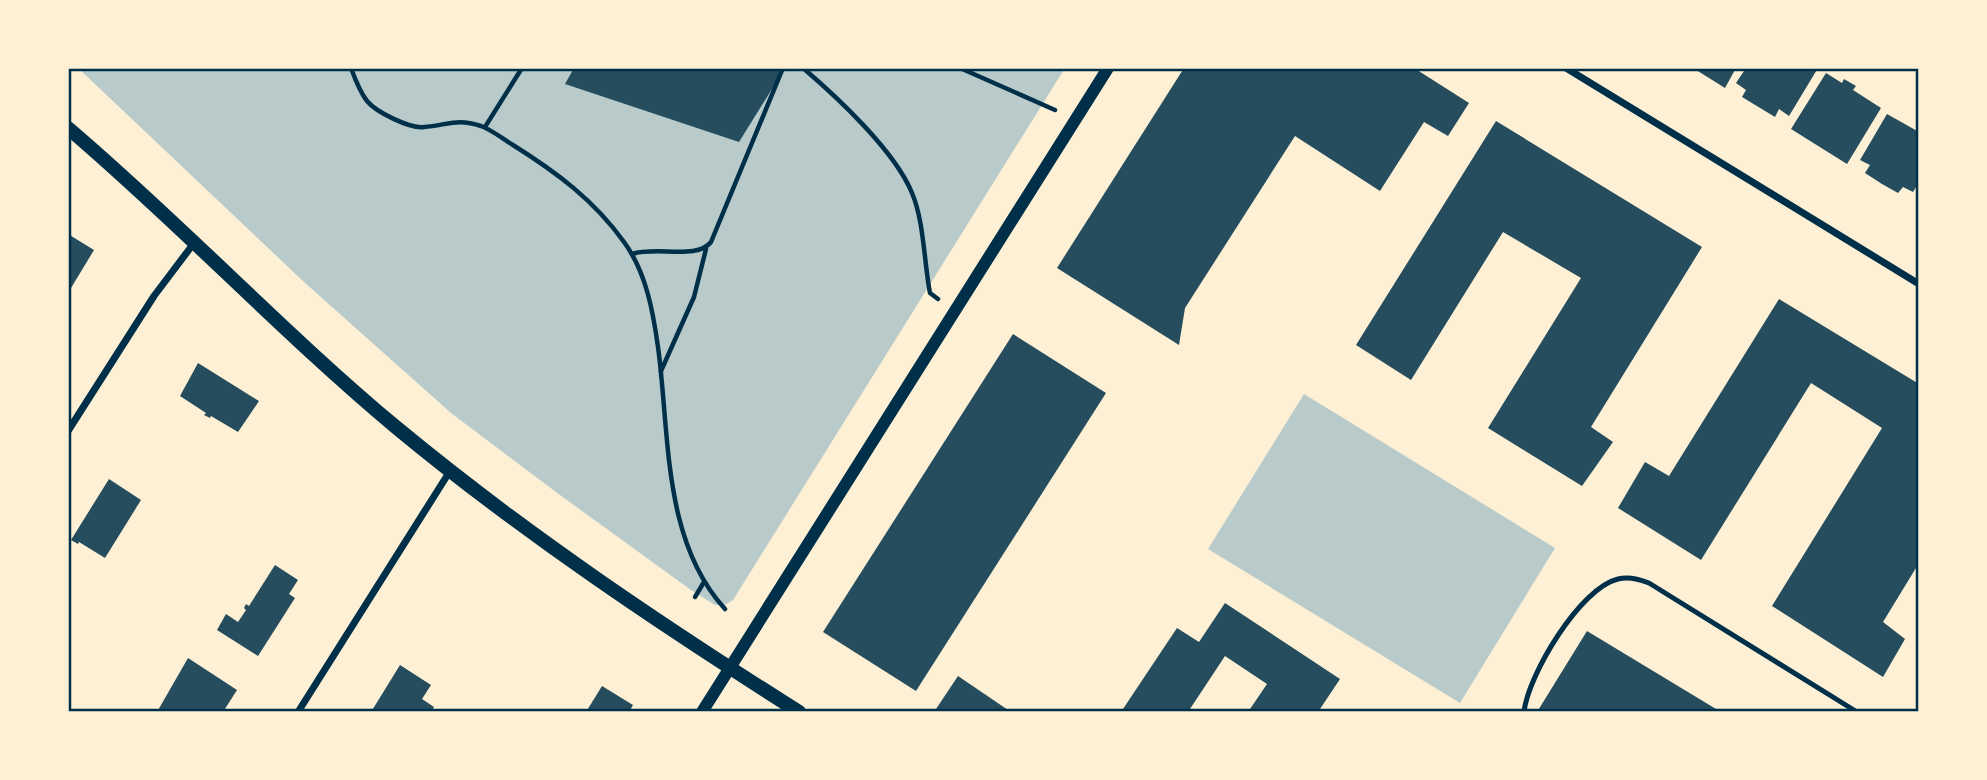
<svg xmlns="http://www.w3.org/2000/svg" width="1987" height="780" font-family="Barlow,sans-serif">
<rect width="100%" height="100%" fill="#fdf0d5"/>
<g fill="#b9caca">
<path d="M 78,68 L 1065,68 L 733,600 L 725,605 L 715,605 L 691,590 L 560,495 L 451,413 L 304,282 Z"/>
<path d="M 1304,394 L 1555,548 L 1460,703 L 1208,549 Z"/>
</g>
<g fill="#264d5e">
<path d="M 574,68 L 785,68 L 739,142 L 565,84 Z"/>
<path d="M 1184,68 L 1414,68 L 1469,103 L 1448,136 L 1424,122 L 1380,191 L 1295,136 L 1185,308 L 1179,345 L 1057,268 Z"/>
<path d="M 1693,68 L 1736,68 L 1725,88 Z"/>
<path d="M 1746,68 L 1818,68 L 1789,116 L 1779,109 L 1775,117 L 1742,97 L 1746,90 L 1736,83 Z"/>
<path d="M 1826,73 L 1842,83 L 1844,79 L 1856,86 L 1853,90 L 1881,108 L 1847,164 L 1791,129 Z"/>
<path d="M 1887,114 L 1919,132 L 1919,182 L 1913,192 L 1903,187 L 1898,193 L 1882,184 L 1865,173 L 1870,165 L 1860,160 Z"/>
<path d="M 1496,121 L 1702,247 L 1591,427 L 1613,442 L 1582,486 L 1488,428 L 1581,278 L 1503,232 L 1411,380 L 1356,345 Z"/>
<path d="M 68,234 L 94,250 L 68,293 Z"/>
<path d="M 1779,299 L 1919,384 L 1919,563 L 1883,622 L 1905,639 L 1883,677 L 1772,606 L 1882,428 L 1811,383 L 1701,560 L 1618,508 L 1645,462 L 1669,476 Z"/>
<path d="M 1013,334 L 1106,393 L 916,691 L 823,632 Z"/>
<path d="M 198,363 L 259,401 L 238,432 L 211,416 L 210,418 L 204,415 L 206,413 L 180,396 Z"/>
<path d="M 109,479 L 141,500 L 105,558 L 79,542 L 78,544 L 71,540 Z"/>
<path d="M 275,565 L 298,580 L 289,594 L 295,598 L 258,656 L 217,630 L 226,614 L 238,622 L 246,610 L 244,608 L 246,604 L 249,606 Z"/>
<path d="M 1225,603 L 1340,679 L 1318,712 L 1248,712 L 1267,684 L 1225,656 L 1188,712 L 1121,712 L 1177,628 L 1199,642 Z"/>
<path d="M 1587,631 L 1721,712 L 1537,712 Z"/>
<path d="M 188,658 L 237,690 L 223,712 L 157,712 Z"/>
<path d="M 400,665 L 431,685 L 422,699 L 434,707 L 431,712 L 415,710 L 371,712 Z"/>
<path d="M 958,676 L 1011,712 L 934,712 Z"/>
<path d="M 602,686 L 633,705 L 629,712 L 586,712 Z"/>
</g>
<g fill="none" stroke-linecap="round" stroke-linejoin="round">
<g stroke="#003049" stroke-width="4.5">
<path d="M 351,68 C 355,79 360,92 367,101 C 376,112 410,129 424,127 C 448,125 457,118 481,126 C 492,130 503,139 513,145 C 556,172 594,200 624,242 C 646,272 653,311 658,347 C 670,434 662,540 725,609"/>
<path d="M 803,68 C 837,97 895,151 912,193 C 924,221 924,262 930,293 L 938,299"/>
<path d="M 960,68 L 1055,110"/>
<path d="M 485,127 L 522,68"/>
<path d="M 632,254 C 657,246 697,260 711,242 L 783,68"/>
<path d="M 661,371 L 694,297 L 706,249"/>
<path d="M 695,597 L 704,582"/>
</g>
<path stroke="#003049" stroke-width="5" d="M 1524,712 C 1528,675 1580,588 1618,579 C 1629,576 1639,579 1649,583 L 1857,712"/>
<g stroke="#003049" stroke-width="7">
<path d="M 1566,68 L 1919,284"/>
<path d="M 68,431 L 154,296 L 194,243"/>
<path d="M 298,712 L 450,471"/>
</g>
<path stroke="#003049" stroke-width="12" d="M 702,712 L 1108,68"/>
<path stroke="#003049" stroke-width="14" d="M 68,128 C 181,224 283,333 397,428 C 524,533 660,624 799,712"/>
</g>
<rect width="1987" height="780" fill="none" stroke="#fdf0d5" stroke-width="140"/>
<rect x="70" y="70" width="1847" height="640" fill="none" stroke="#003049" stroke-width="2.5"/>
</svg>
